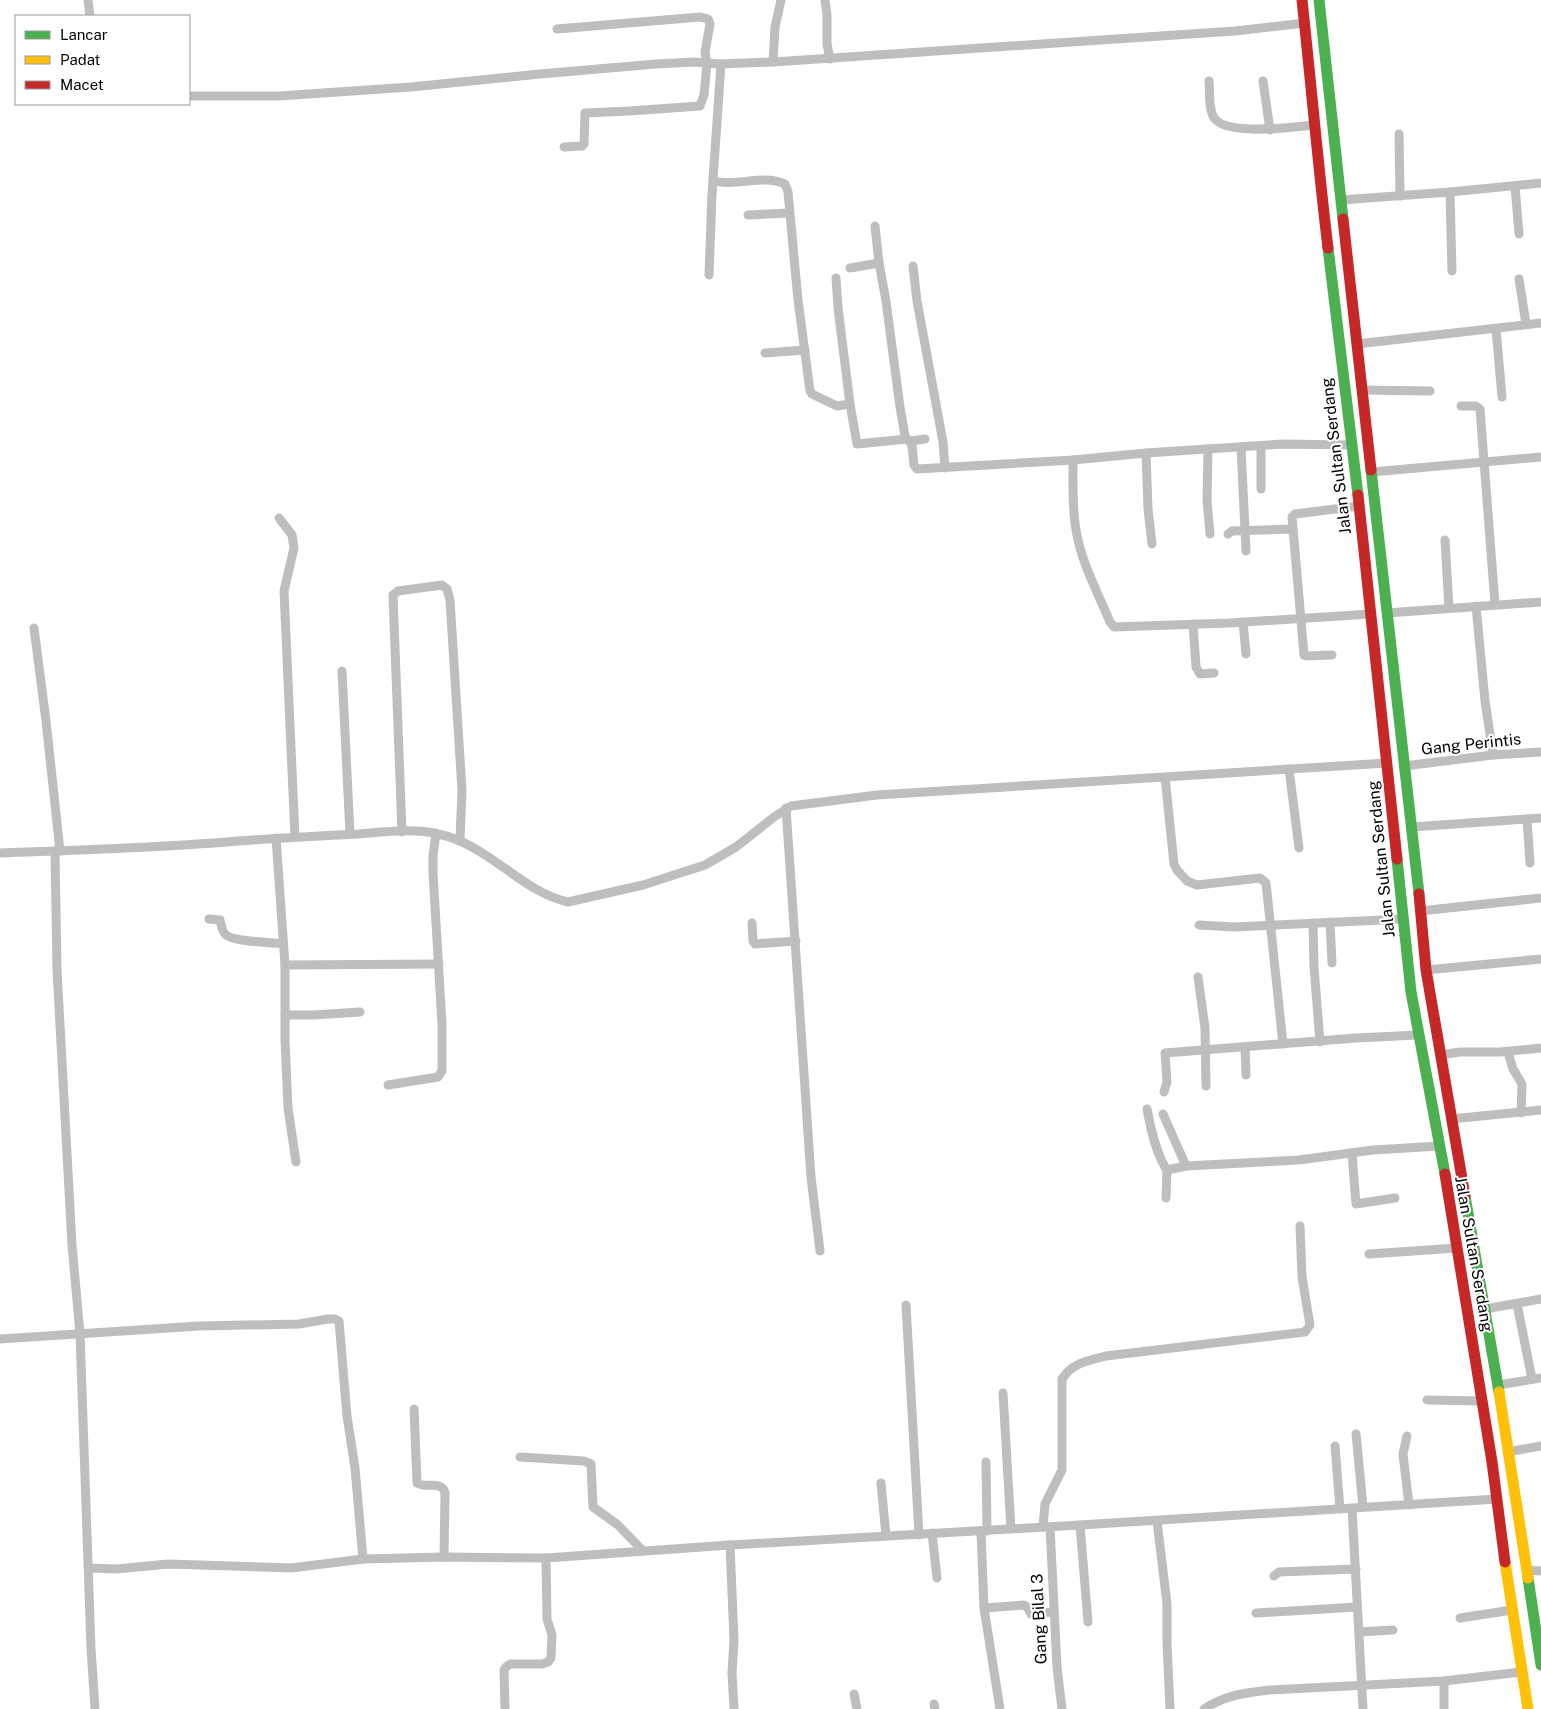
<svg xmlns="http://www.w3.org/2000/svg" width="1541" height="1709" font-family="'Public Sans',sans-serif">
<rect width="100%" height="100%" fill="#fff"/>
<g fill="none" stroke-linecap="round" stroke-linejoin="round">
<g stroke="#bebebe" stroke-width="9">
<path d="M 88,0 L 90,16"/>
<path d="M 825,0 L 827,15 L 827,44 L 830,59"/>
<path d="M 557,29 L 700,17 L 708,19 L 710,24 L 705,52 L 707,64 L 704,95 L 700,106 L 629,111 L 585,113 L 584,144 L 582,146 L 564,147"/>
<path d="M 773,62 L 775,27 L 781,0"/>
<path d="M 1209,81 C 1210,92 1208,111 1215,119 C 1229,136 1294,127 1314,125"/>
<path d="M 1263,81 L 1270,130"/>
<path d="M 189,96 L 279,96 L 411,87 L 540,74 L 656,64 L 694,62 L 721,64 L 773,62 L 1235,31 L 1305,23"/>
<path d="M 1399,134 L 1400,196"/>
<path d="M 714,181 C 736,187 763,174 785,184 L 788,192 L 798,300 L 810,391 L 812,394 L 837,406 L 850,404"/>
<path d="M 1515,186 L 1519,234"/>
<path d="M 1450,192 L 1452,271"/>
<path d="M 1341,200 L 1450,192 L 1541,183"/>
<path d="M 748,215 L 789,213"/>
<path d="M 875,226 L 879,263 L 886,301 L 900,407 L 905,436 L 912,445 L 914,465 L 917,469 L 1073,460 L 1146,453 L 1283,444 L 1351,445"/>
<path d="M 913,266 L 917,301 L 943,442 L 945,468"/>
<path d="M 850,268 L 879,263"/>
<path d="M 709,275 L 712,194 L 721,64"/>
<path d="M 836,278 L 838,308 L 850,404 L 857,444 L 907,439"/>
<path d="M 1519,279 L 1526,324"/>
<path d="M 1496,329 L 1502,397"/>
<path d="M 1357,344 L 1541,323"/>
<path d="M 765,353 L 805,350"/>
<path d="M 1362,390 L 1430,391"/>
<path d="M 1461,406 L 1476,406 L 1480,409 L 1495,604"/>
<path d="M 910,441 L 925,439"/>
<path d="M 1261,446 L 1261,489"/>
<path d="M 1241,447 L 1246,551"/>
<path d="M 1208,449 L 1207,501 L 1210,534"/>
<path d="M 1146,453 L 1148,509 L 1152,544"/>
<path d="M 1073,460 C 1073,483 1072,507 1076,530 C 1081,562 1098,593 1110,622 L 1114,627 L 1230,623 L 1370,614"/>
<path d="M 1372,472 L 1541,457"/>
<path d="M 279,518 L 292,535 L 294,548 L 284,591 L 295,837"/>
<path d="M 1228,534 L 1232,531 L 1293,529"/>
<path d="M 1445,540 L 1449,608"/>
<path d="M 1476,606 L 1485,701 L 1493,755"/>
<path d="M 1387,613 L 1541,602"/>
<path d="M 1243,622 L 1246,654"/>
<path d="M 1193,624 L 1196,667 L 1200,674 L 1214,673"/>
<path d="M 34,628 L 46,721 L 60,851"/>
<path d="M 1332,655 L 1306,656 L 1304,655 L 1292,517 L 1295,514 L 1359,506"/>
<path d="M 342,671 L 350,834"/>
<path d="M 1404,766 L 1493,755 L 1541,752"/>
<path d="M 1289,769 L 1299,848"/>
<path d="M 1165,777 L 1174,864 L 1177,870 L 1187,881 L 1197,885 L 1260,878 L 1266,883 L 1283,1044"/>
<path d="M 786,808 L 811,1177 L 820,1251"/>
<path d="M 1527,819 L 1530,863"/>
<path d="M 1412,827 L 1541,818"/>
<path d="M 402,832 L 393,595 L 398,591 L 442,585 L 447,589 L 450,600 L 462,790 L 460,840"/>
<path d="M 276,838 L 285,965 L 285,1040 L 288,1108 L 296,1162"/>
<path d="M 55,851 L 57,970 L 72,1245 L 80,1334 L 91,1648 L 95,1709"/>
<path d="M 0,853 C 79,850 159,848 238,841 C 278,838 319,836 359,834 C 384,832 413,828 438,834 C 488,844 520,891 568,902 L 643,885 L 705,865 L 736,847 L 774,817 L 791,806 L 877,795 L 1387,763"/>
<path d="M 1420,911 L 1541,898"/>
<path d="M 209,919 L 220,920 C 221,924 222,932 226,935 C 235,942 270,942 283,944"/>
<path d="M 1330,922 L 1332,963"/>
<path d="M 752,923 L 753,941 L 755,944 L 796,941"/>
<path d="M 1313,923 L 1314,967 L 1320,1042"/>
<path d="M 1199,925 L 1234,927 L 1403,919"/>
<path d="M 285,965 L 439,964"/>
<path d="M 1426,970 L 1541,959"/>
<path d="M 1198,977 L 1205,1028 L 1206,1086"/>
<path d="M 285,1015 L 313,1015 L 360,1012"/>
<path d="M 1245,1048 L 1246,1075"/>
<path d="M 1508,1052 L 1513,1069 L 1522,1084 L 1521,1113"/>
<path d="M 1440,1055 L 1460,1052 L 1500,1052 L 1541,1048"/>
<path d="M 388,1085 L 438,1077 L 442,1071 L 442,1024 L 433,873 L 433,856 L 436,833"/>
<path d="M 1164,1092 L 1167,1082 L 1165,1053 L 1356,1038 L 1419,1035"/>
<path d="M 1147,1109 C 1150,1126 1157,1156 1167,1170"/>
<path d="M 1163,1114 L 1186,1166"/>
<path d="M 1451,1119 L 1541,1110"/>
<path d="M 1352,1153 L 1356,1204 L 1395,1198"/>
<path d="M 1166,1198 L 1167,1170 L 1186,1166 L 1299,1160 L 1373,1150 L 1440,1146"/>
<path d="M 1369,1254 L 1457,1248"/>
<path d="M 1517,1304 L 1532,1379"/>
<path d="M 906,1305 L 919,1535"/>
<path d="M 1485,1309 L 1541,1299"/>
<path d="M 0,1339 L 199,1326 L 299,1324 L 328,1319 L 335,1319 L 339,1321 L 347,1416 L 355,1468 L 363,1559"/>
<path d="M 1498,1385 L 1541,1378"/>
<path d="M 1003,1393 L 1011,1529"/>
<path d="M 1427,1400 L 1482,1401"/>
<path d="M 414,1409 L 417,1483 C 426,1489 442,1480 445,1493 L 444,1557"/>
<path d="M 1356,1434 L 1363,1507"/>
<path d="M 1407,1436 L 1403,1454 L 1409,1505"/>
<path d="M 1335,1446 L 1340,1509"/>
<path d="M 1507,1452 L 1541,1446"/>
<path d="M 520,1457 L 584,1461 L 591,1464 L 593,1507 L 618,1525 L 643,1551"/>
<path d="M 986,1462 L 987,1531"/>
<path d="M 881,1483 L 886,1536"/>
<path d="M 1352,1508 L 1363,1709"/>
<path d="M 1157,1521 L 1167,1604 L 1167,1643 L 1170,1709"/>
<path d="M 1080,1525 L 1088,1622"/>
<path d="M 1043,1527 L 1045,1504 L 1062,1470 L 1062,1379 C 1072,1363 1089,1360 1106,1356 L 1305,1332 L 1310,1325 L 1302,1277 L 1300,1226"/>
<path d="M 1050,1527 L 1057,1667 L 1062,1709"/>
<path d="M 981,1531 L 984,1608 L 1000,1709"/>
<path d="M 932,1533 L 937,1578"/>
<path d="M 730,1545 L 734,1640 L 732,1673 L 734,1709"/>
<path d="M 89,1568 L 117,1569 L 168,1564 L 291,1568 L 363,1559 L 444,1557 L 546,1558 L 730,1545 L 1080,1525 L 1497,1499"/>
<path d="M 1527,1570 L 1541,1571"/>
<path d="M 1274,1576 L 1279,1572 L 1356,1569"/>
<path d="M 984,1608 L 1024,1605 L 1027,1607 L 1031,1614 L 1054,1612"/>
<path d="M 1256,1613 L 1357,1607"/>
<path d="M 1460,1618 L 1512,1610"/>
<path d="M 1359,1632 L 1393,1630"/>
<path d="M 1444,1681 L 1444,1709"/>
<path d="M 854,1694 L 857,1709"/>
<path d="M 934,1704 L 935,1709"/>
<path d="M 505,1709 L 504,1670 L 506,1667 L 510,1664 L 542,1664 L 548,1662 L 551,1658 L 552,1635 L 547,1619 L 546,1558"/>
<path d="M 1204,1709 C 1225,1695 1244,1693 1269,1690 L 1444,1681 L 1521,1672"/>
</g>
<g stroke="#4caf50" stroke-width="11">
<path d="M 1319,0 L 1343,219"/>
<path d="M 1328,248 L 1358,495"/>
<path d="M 1371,470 L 1419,894"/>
<path d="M 1397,859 L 1411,992 L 1445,1174"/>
<path d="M 1465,1196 L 1499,1392"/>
<path d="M 1528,1578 L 1541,1665"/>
</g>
<g stroke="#ffc107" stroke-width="11">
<path d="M 1499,1392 L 1528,1578"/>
<path d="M 1505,1562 L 1528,1709"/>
</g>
<g stroke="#c62828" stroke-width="11">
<path d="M 1302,0 C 1311,83 1318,165 1328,248"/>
<path d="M 1343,219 L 1371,470"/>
<path d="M 1358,495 L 1397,859"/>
<path d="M 1419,894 L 1426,970 L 1465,1196"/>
<path d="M 1445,1174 L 1492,1462 L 1505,1562"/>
</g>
</g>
<g text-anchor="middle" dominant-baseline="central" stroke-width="4" stroke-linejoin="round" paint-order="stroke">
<g font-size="16" fill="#000" stroke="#fff">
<text transform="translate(1336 456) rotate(-97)">Jalan Sultan Serdang</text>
<text transform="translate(1471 744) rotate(-6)">Gang Perintis</text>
<text transform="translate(1381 859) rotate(-96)">Jalan Sultan Serdang</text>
<text transform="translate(1474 1254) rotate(80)">Jalan Sultan Serdang</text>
<text transform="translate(1039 1619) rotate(-93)">Gang Bilal 3</text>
</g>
</g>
<rect x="15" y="15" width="175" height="90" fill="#ffffff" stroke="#999999"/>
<rect x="25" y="31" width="25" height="8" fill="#4caf50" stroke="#999999"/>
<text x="60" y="40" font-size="15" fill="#000000">Lancar</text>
<rect x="25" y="56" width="25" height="8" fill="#ffc107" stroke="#999999"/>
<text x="60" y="65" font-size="15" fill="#000000">Padat</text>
<rect x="25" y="81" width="25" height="8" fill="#c62828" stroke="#999999"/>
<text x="60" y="90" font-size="15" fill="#000000">Macet</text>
</svg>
